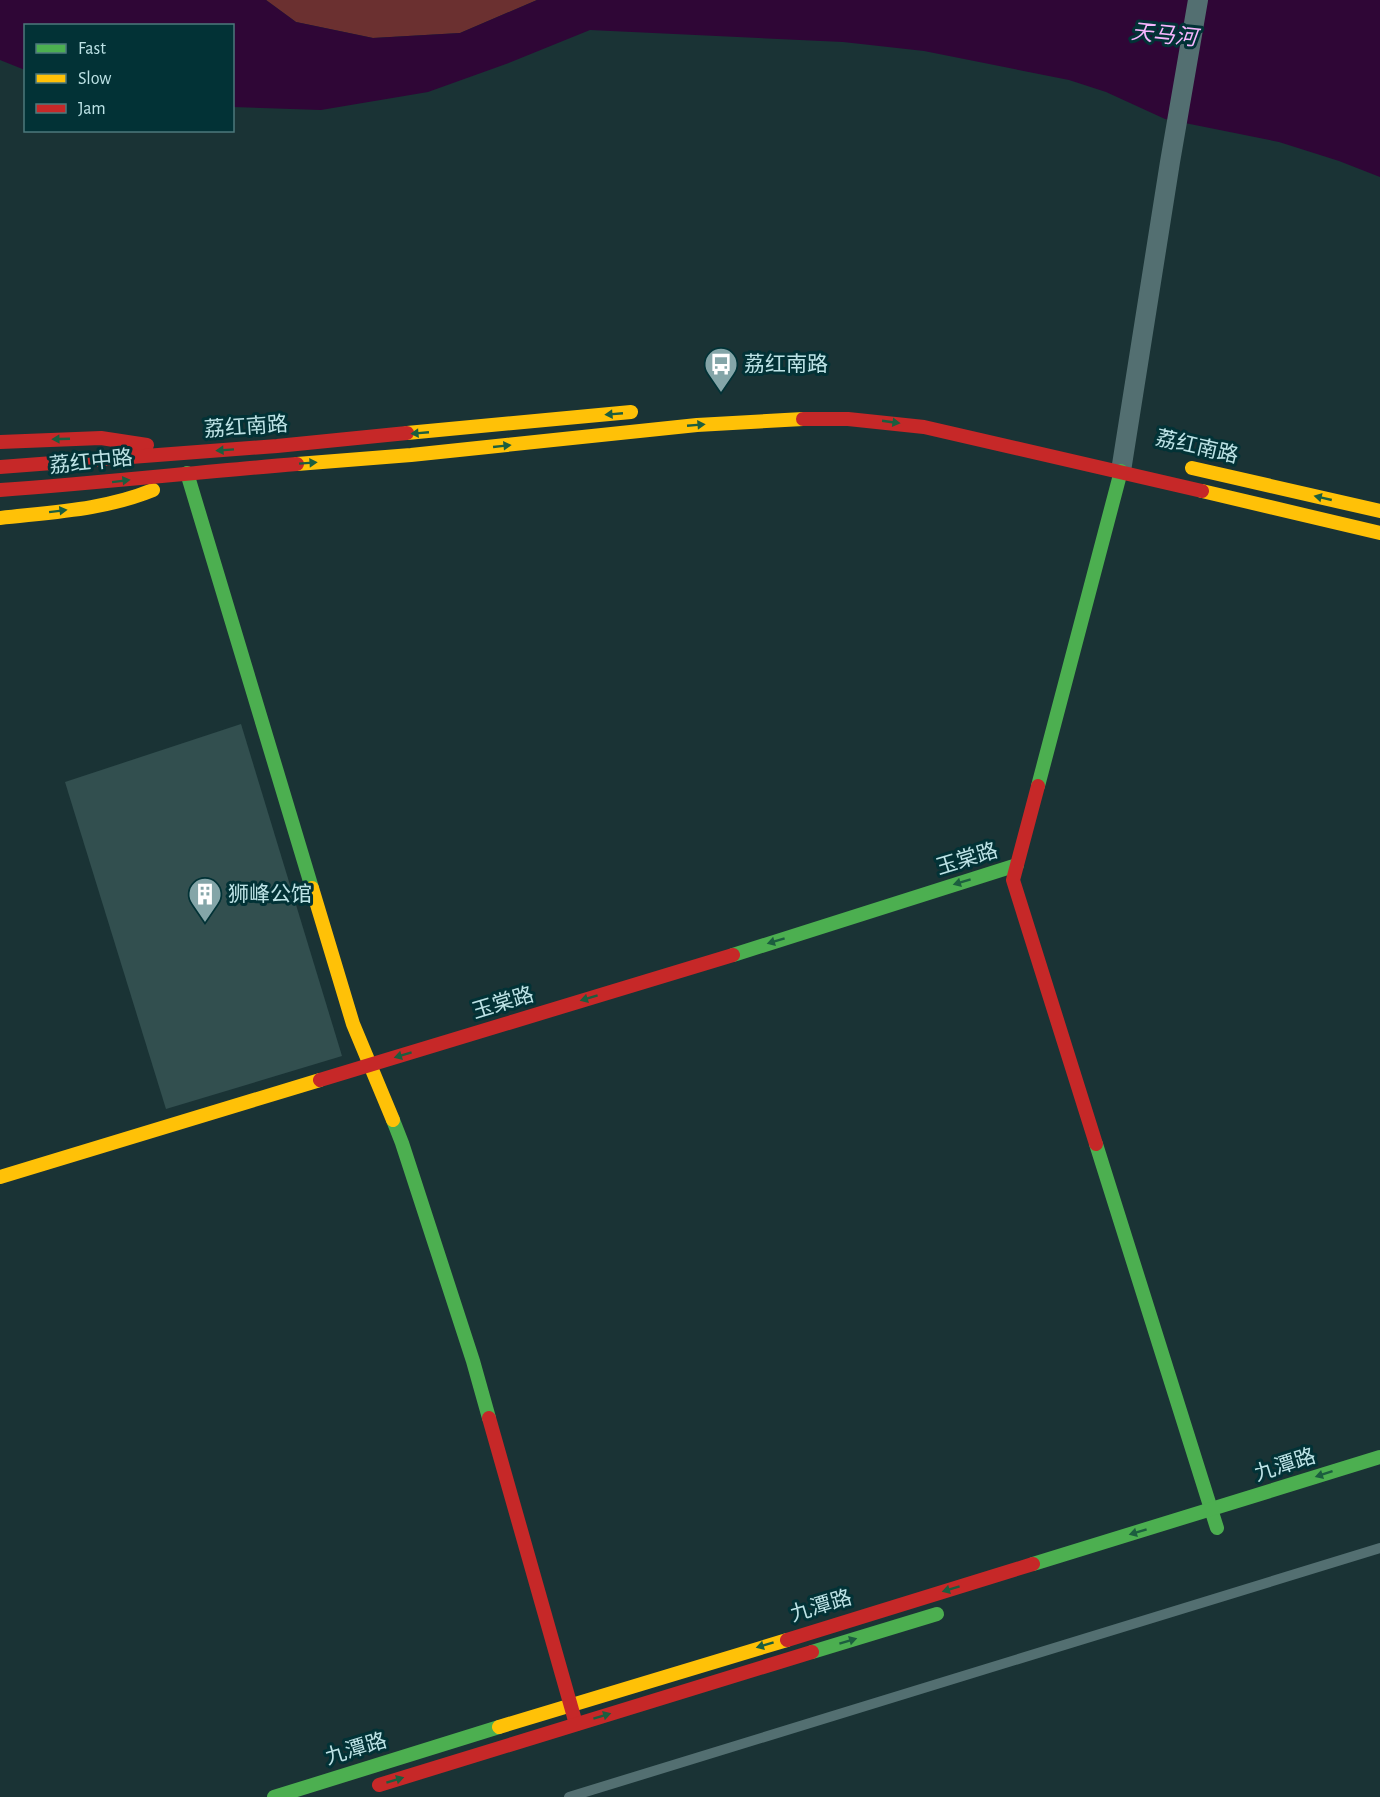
<svg xmlns="http://www.w3.org/2000/svg" width="1380" height="1797" font-family="'Alegreya Sans','Noto Sans SC',sans-serif">
<rect width="100%" height="100%" fill="#1a3335"/>
<path fill="#6b3030" d="M 266,0 L 537,0 L 460,33 L 373,38 L 296,22 Z"/>
<path fill="#2f0636" d="M 0,0 L 266,0 L 296,22 L 373,38 L 460,33 L 537,0 L 1380,0 L 1380,177 L 1339,161 L 1279,142 L 1165,119 L 1106,92 L 1069,80 L 924,51 L 843,42 L 590,30 L 506,64 L 428,92 L 321,110 L 233,107 L 232,26 L 26,26 L 25,70 L 0,60 Z"/>
<path fill="#324f4f" d="M 241,724 L 342,1056 L 166,1109 L 65,782 Z"/>
<g fill="none" stroke-linecap="round" stroke-linejoin="round">
<path stroke="#536f71" stroke-width="10" d="M 569,1797 L 1380,1548"/>
<path stroke="#536f71" stroke-width="20" d="M 1121,471 L 1170,162 L 1198,0"/>
<g stroke="#4caf50" stroke-width="14">
<path d="M 187,473 L 312,888"/>
<path d="M 1038,786 L 1121,471"/>
<path d="M 733,955 L 1017,865"/>
<path d="M 393,1120 L 402,1143 L 473,1361 L 489,1418"/>
<path d="M 1096,1144 L 1217,1528"/>
<path d="M 1033,1564 L 1380,1457"/>
<path d="M 812,1652 L 937,1614"/>
<path d="M 274,1797 L 499,1727"/>
</g>
<g stroke="#ffc107" stroke-width="14">
<path d="M 407,433 L 631,412"/>
<path d="M 297,464 L 411,455 L 697,425 L 803,419"/>
<path d="M 1192,468 L 1380,511"/>
<path d="M 1202,491 L 1380,533"/>
<path d="M 0,518 C 52,512 104,510 153,490"/>
<path d="M 312,888 L 353,1024 L 393,1120"/>
<path d="M 0,1177 L 320,1080"/>
<path d="M 499,1727 L 787,1640"/>
</g>
<g stroke="#c62828" stroke-width="14">
<path d="M 803,419 L 848,419 L 924,427 L 1202,491"/>
<path d="M 0,442 L 101,438 L 147,445"/>
<path d="M 0,467 L 277,446 L 407,433"/>
<path d="M 0,490 C 99,483 198,472 297,464"/>
<path d="M 1038,786 L 1013,880 L 1096,1144"/>
<path d="M 320,1080 L 733,955"/>
<path d="M 489,1418 L 576,1724"/>
<path d="M 787,1640 L 1033,1564"/>
<path d="M 379,1785 L 812,1652"/>
</g>
</g>
<defs><path id="oneway-solid" d="M-6-.8H1V-3.2L6.5 0L1 3.2V.8H-6Z" transform="scale(1.5)"/></defs>
<g fill="#1c5e3f">
<use href="#oneway-solid" transform="translate(614 414) rotate(175)"/>
<use href="#oneway-solid" transform="translate(891 422) rotate(8)"/>
<use href="#oneway-solid" transform="translate(696 425) rotate(-5)"/>
<use href="#oneway-solid" transform="translate(420 433) rotate(175)"/>
<use href="#oneway-solid" transform="translate(61 439) rotate(178)"/>
<use href="#oneway-solid" transform="translate(502 446) rotate(-6)"/>
<use href="#oneway-solid" transform="translate(225 450) rotate(176)"/>
<use href="#oneway-solid" transform="translate(308 463) rotate(-4)"/>
<use href="#oneway-solid" transform="translate(121 481) rotate(-7)"/>
<use href="#oneway-solid" transform="translate(1323 498) rotate(-167)"/>
<use href="#oneway-solid" transform="translate(58 511) rotate(-7)"/>
<use href="#oneway-solid" transform="translate(962 882) rotate(163)"/>
<use href="#oneway-solid" transform="translate(776 941) rotate(163)"/>
<use href="#oneway-solid" transform="translate(589 998) rotate(163)"/>
<use href="#oneway-solid" transform="translate(403 1055) rotate(163)"/>
<use href="#oneway-solid" transform="translate(1324 1474) rotate(162)"/>
<use href="#oneway-solid" transform="translate(1138 1532) rotate(163)"/>
<use href="#oneway-solid" transform="translate(951 1589) rotate(163)"/>
<use href="#oneway-solid" transform="translate(848 1641) rotate(-17)"/>
<use href="#oneway-solid" transform="translate(765 1645) rotate(163)"/>
<use href="#oneway-solid" transform="translate(602 1716) rotate(-17)"/>
<use href="#oneway-solid" transform="translate(395 1780) rotate(-17)"/>
</g>
<defs>
<symbol id="bus-pin" viewBox="-11 -11 22 30"><path d="M0 17L-7.5 6A9.5 9.5 0 1 1 7.5 6Z" fill="#84a5a8" stroke="#023236"/><path d="M-5-6H5V4H4V6H2V4H-2V6H-4V4H-5ZM-3.5-4V0h7V-4ZM-3.5 1.2v1.5H-2V1.2ZM2 1.2v1.5H3.5V1.2Z" fill="#fff"/></symbol>
<symbol id="building-pin" viewBox="-11 -11 22 30"><path d="M0 17L-7.5 6A9.5 9.5 0 1 1 7.5 6Z" fill="#84a5a8" stroke="#023236"/><path d="M-4-6H4V6H1V3H-1V6H-4ZM-2.5-4.3h1.7v1.8h-1.7ZM.8-4.3h1.7v1.8H.8ZM-2.5-1h1.7V.8h-1.7ZM.8-1h1.7V.8H.8Z" fill="#fff"/></symbol>
</defs>
<g fill-rule="evenodd">
<use href="#bus-pin" x="702" y="345" width="38" height="52"/>
<use href="#building-pin" x="186" y="875" width="38" height="52"/>
</g>
<g text-anchor="middle" dominant-baseline="central" stroke-width="6" stroke-linejoin="round" paint-order="stroke">
<g font-size="21" fill="#bde3e6" stroke="#023236" text-anchor="start">
<text x="744" y="364">荔红南路</text>
<text x="228" y="894">狮峰公馆</text>
</g>
<g font-size="21" fill="#bde3e6" stroke="#023236">
<text transform="translate(246 427) rotate(-4)">荔红南路</text>
<text transform="translate(1197 447) rotate(13)">荔红南路</text>
<text transform="translate(91 462) rotate(-6)">荔红中路</text>
<text transform="translate(967 859) rotate(-17)">玉棠路</text>
<text transform="translate(503 1003) rotate(-17)">玉棠路</text>
<text transform="translate(1285 1465) rotate(-18)">九潭路</text>
<text transform="translate(821 1606) rotate(-17)">九潭路</text>
<text transform="translate(356 1749) rotate(-17)">九潭路</text>
</g>
<g font-size="22" font-style="italic" fill="#f6b5fd" stroke="#023236">
<text transform="translate(1164 35) rotate(6)">天马河</text>
</g>
</g>
<rect x="24" y="24" width="210" height="108" fill="#023236" stroke="#4d797c" stroke-width="1.5"/>
<rect x="36" y="44" width="30" height="9" fill="#4caf50" stroke="#4d797c" stroke-width="1.5"/>
<text x="78" y="54" font-size="18" fill="#bde3e6">Fast</text>
<rect x="36" y="74" width="30" height="9" fill="#ffc107" stroke="#4d797c" stroke-width="1.5"/>
<text x="78" y="84" font-size="18" fill="#bde3e6">Slow</text>
<rect x="36" y="104" width="30" height="9" fill="#c62828" stroke="#4d797c" stroke-width="1.5"/>
<text x="78" y="114" font-size="18" fill="#bde3e6">Jam</text>
</svg>
